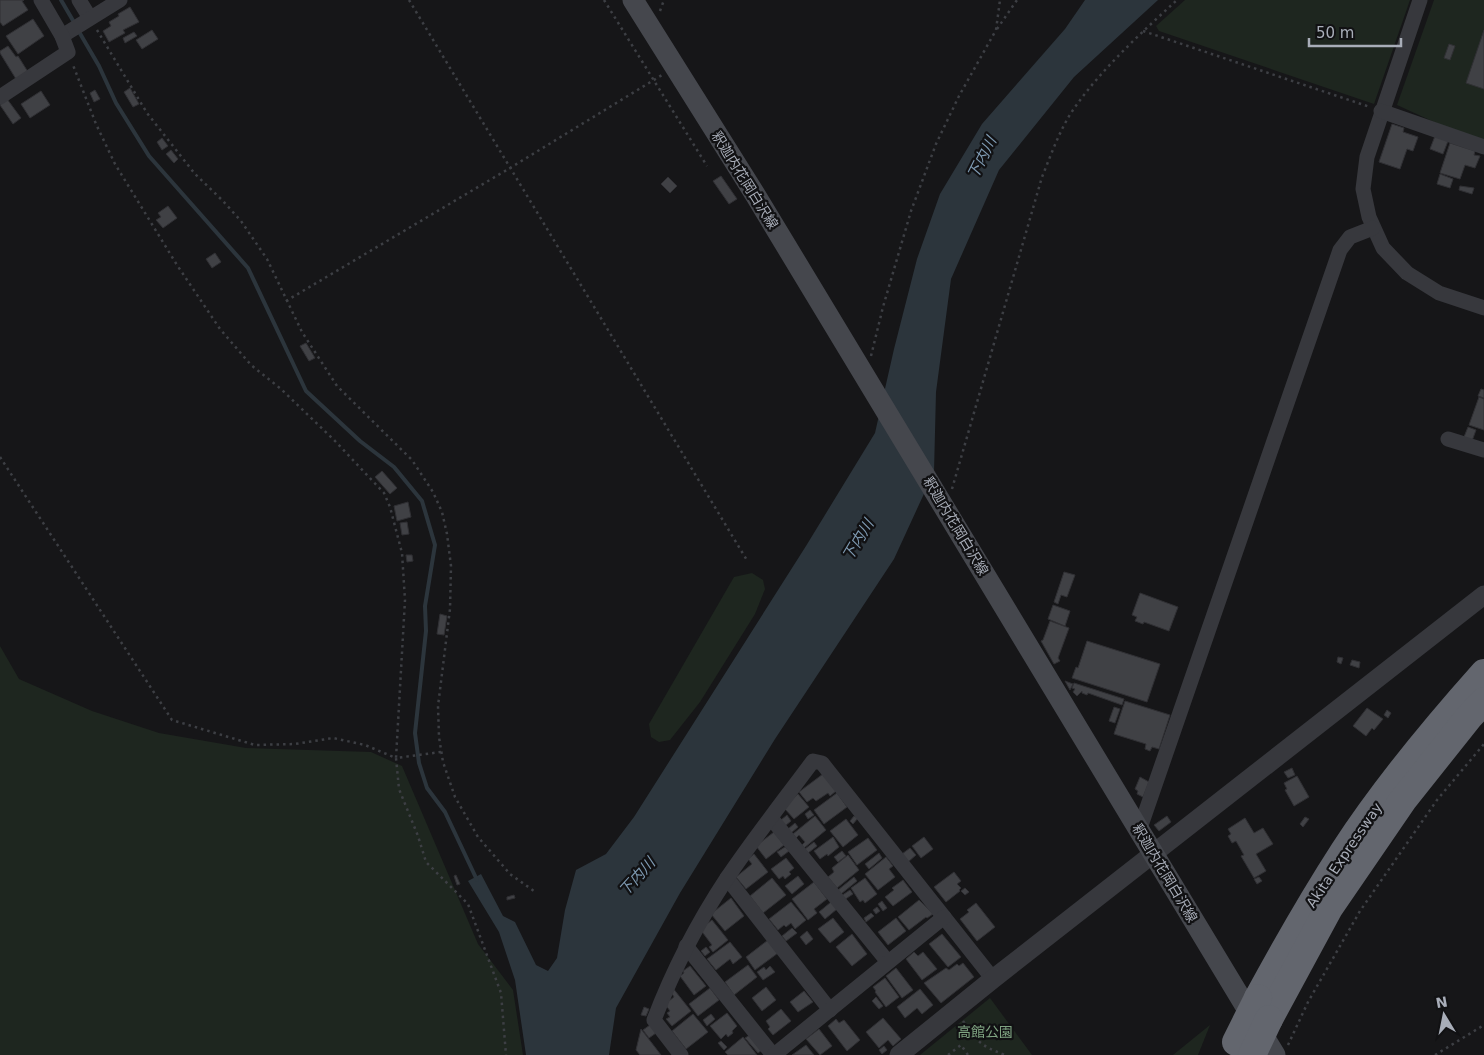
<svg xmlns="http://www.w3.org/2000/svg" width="1484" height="1055" font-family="'DejaVu Sans','Noto Sans JP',sans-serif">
<rect width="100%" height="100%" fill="#161618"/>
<g fill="#1e261f">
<path d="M 1185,0 L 1410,0 L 1374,104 L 1159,31 L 1156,26 Z"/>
<path d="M 1434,0 L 1484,0 L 1484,143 L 1467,137 L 1397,105 Z"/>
<path d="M 752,573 L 763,580 L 765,589 L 755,614 L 700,702 L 670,740 L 659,742 L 651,737 L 649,724 L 734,577 Z"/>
<path d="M 0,646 L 19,679 L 92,711 L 159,733 L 246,748 L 371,752 L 402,766 L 478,944 L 513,990 L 523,1055 L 0,1055 Z"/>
<path d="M 990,998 L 1032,1055 L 920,1055 Z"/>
<path d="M 1210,1025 L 1198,1055 L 1173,1055 Z"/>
</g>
<path fill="#2c353c" d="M 1085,0 L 1158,0 L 1074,77 L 999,170 L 951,279 L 936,392 L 934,472 L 894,559 L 775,739 L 680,893 L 616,1008 L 609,1055 L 526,1055 L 515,980 L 499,932 L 468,881 L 481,874 L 503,916 L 515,922 L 536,965 L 548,971 L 557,958 L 565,910 L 576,870 L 606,854 L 634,817 L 806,546 L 875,433 L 894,349 L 917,259 L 940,194 L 982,124 L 1065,29 Z"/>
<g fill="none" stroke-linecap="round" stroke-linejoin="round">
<g stroke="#2c353c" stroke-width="4">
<path d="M 61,0 L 75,24"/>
<path d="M 78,30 L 99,66 L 116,103 L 149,156 L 248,268 L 306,391 L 360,441 L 394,467 L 422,501 L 435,545 L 425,606 L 426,631 L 415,733 L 419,763 L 427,788 L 445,812 L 477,880"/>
</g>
</g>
<g fill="#404145" stroke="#303034">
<path d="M 0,0 L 24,0 L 22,1 L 28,10 L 3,26 L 0,22 Z"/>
<path d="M 130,7 L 139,22 L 123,30 L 125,33 L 109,42 L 103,31 L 111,26 L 109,22 L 119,16 L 118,14 Z"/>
<path d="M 33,19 L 44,36 L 18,54 L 6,36 Z"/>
<path d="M 152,30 L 158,39 L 142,49 L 136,40 Z"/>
<path d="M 1484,30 L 1484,89 L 1466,83 Z"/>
<path d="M 134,32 L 137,36 L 125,43 L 123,38 Z"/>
<path d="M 1449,44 L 1455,46 L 1450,60 L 1444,58 Z"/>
<path d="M 8,46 L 16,57 L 18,56 L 28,72 L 16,79 L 0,53 L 0,51 Z"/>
<path d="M 130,88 L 139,104 L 133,107 L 124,92 Z"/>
<path d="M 95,90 L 100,99 L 94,102 L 90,93 Z"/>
<path d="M 41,91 L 50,105 L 30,118 L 21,104 Z"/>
<path d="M 7,99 L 21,118 L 13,124 L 0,105 Z"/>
<path d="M 1392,124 L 1404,128 L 1403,132 L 1418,137 L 1413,151 L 1407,149 L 1400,169 L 1379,162 Z"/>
<path d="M 1435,136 L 1448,141 L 1443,154 L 1430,149 Z"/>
<path d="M 162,138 L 168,146 L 162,150 L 157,142 Z"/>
<path d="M 1450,143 L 1475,151 L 1474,155 L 1480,156 L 1475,168 L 1465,165 L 1460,179 L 1440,173 Z"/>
<path d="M 171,150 L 178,159 L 174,163 L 166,154 Z"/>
<path d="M 1440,174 L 1453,179 L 1450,188 L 1437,184 Z"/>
<path d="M 721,176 L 737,199 L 729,204 L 713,181 Z"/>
<path d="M 668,177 L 677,186 L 670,193 L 661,184 Z"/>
<path d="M 1460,186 L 1474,188 L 1472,194 L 1459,190 Z"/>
<path d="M 168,206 L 177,218 L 163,228 L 156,220 L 161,217 L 158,213 Z"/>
<path d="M 215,253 L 221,262 L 212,268 L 206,259 Z"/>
<path d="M 306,343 L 315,358 L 309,361 L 300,346 Z"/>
<path d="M 1481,389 L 1484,390 L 1484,398 L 1478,396 Z"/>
<path d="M 1479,397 L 1484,399 L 1484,430 L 1469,425 Z"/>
<path d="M 1468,427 L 1476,430 L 1472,441 L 1464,437 Z"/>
<path d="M 382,471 L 397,488 L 390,494 L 375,477 Z"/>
<path d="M 408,502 L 411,517 L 397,521 L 394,506 Z"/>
<path d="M 407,522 L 409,534 L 402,535 L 400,523 Z"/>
<path d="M 406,555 L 412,555 L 413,561 L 407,562 Z"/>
<path d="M 1064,572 L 1075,575 L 1067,597 L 1061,595 L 1058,604 L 1054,602 Z"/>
<path d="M 1140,593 L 1178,607 L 1169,631 L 1144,622 L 1143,624 L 1135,621 L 1137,617 L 1132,615 Z"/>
<path d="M 1053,605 L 1070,611 L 1065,626 L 1048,619 Z"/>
<path d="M 440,614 L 447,616 L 444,635 L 437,634 Z"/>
<path d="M 1050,621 L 1069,628 L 1058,658 L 1060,661 L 1054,664 L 1041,641 L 1043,640 Z"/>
<path d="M 1087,641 L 1160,664 L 1147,702 L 1072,678 L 1076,667 L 1078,668 Z"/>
<path d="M 1338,657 L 1343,658 L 1341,664 L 1337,662 Z"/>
<path d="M 1352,660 L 1360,662 L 1359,668 L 1350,665 Z"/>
<path d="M 1065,681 L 1073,684 L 1070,690 Z"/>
<path d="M 1074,683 L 1124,699 L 1122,705 L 1088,693 L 1087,695 L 1082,693 L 1082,691 L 1077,696 L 1073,692 L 1075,689 L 1072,688 Z"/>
<path d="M 1125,701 L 1170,715 L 1159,749 L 1152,747 L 1150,751 L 1145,749 L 1146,744 L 1114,734 Z"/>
<path d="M 1114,707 L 1120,709 L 1115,723 L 1109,721 Z"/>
<path d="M 1367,708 L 1383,719 L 1374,730 L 1372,728 L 1366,736 L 1353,726 Z"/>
<path d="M 1387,710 L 1391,713 L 1388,718 L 1384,715 Z"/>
<path d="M 1292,768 L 1295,775 L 1288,778 L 1284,772 Z"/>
<path d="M 823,774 L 836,791 L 830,796 L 828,793 L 816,801 L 813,798 L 807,802 L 799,792 Z"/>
<path d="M 1297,776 L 1309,797 L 1294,806 L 1285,790 L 1287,789 L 1284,783 Z"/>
<path d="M 1140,777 L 1149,782 L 1143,797 L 1137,794 L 1138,791 L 1135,789 Z"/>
<path d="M 837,793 L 847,807 L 824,824 L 814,810 Z"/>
<path d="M 798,794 L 809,807 L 794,819 L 785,809 L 785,805 Z"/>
<path d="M 810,810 L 814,815 L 808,819 L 805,814 Z"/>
<path d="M 787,815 L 791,821 L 785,826 L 781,820 Z"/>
<path d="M 815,816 L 826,830 L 804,848 L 802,845 L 805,842 L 799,835 L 796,838 L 793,834 Z"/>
<path d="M 854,816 L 858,818 L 853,824 L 850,821 Z"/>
<path d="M 1167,816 L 1171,822 L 1159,831 L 1154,825 Z"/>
<path d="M 1305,817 L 1309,819 L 1303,827 L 1300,824 Z"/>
<path d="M 1245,818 L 1254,833 L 1263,828 L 1273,844 L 1256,854 L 1266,871 L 1254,878 L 1241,856 L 1244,855 L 1236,841 L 1232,843 L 1228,836 L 1231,834 L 1228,829 Z"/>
<path d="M 846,819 L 858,835 L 843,847 L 830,831 Z"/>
<path d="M 795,823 L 798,827 L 791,833 L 788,829 Z"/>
<path d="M 774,832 L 784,845 L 766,859 L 756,846 Z"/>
<path d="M 833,837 L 839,847 L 828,856 L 827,854 L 820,859 L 814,851 Z"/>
<path d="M 924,837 L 933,849 L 921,858 L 912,846 Z"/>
<path d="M 868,838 L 877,850 L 857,865 L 848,852 Z"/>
<path d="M 814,842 L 817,846 L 808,853 L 805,849 Z"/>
<path d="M 785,847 L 789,851 L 781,857 L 777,852 Z"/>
<path d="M 910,848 L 916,855 L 908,862 L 902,854 Z"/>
<path d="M 842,851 L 846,856 L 838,862 L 834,857 Z"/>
<path d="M 879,853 L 882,858 L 869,869 L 865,864 Z"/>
<path d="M 754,854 L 768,872 L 746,889 L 736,877 L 752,864 L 748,859 Z"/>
<path d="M 848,855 L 859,870 L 837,888 L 828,877 L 834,872 L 832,868 Z"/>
<path d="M 886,857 L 893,866 L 889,869 L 895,877 L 878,890 L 865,874 Z"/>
<path d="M 786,858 L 794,868 L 789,872 L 791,874 L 785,879 L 783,876 L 779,879 L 771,869 Z"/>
<path d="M 954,872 L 961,881 L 957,884 L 961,888 L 959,890 L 960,891 L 946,902 L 934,887 Z"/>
<path d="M 456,875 L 460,884 L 457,885 L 454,876 Z"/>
<path d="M 798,876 L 804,884 L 792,894 L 785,886 Z"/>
<path d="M 854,877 L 857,881 L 841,894 L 838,890 Z"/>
<path d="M 1259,877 L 1262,881 L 1257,884 L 1254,879 Z"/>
<path d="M 772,878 L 786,895 L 763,913 L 750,896 Z"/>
<path d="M 865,878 L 877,894 L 865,903 L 863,900 L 860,902 L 851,888 Z"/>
<path d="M 903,880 L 912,892 L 893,906 L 885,897 L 894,890 L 892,888 Z"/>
<path d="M 814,882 L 827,899 L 814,909 L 817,913 L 808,920 L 792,899 Z"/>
<path d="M 965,888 L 969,892 L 965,895 L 961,891 Z"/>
<path d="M 850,890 L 853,894 L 844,900 L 841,896 Z"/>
<path d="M 514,895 L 515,898 L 507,900 L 507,897 Z"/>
<path d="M 731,898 L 744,916 L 725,931 L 711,914 Z"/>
<path d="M 919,900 L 933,914 L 927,918 L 926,917 L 909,930 L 898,917 Z"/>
<path d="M 882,901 L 887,908 L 883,911 L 878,904 Z"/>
<path d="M 791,902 L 806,920 L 795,929 L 791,923 L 786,927 L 784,925 L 778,930 L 769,919 Z"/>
<path d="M 831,902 L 837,909 L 825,919 L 819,912 Z"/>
<path d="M 976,903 L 995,927 L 977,941 L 960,919 L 969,912 L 967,910 Z"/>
<path d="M 877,907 L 880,911 L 876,914 L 873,910 Z"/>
<path d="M 871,913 L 874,916 L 866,922 L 864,918 Z"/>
<path d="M 833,918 L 844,932 L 830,943 L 818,929 Z"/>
<path d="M 896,918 L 906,931 L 888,945 L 878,932 Z"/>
<path d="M 712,920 L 728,940 L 713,952 L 709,947 L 712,945 L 700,929 Z"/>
<path d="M 792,928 L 797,933 L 786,941 L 782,936 Z"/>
<path d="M 807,931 L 813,939 L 806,945 L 800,937 Z"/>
<path d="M 852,934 L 867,954 L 852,966 L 836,947 Z"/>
<path d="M 942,934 L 961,957 L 948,967 L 929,944 Z"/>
<path d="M 768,940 L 778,953 L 755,970 L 746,957 Z"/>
<path d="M 730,942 L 742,957 L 733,964 L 730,959 L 716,970 L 707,959 Z"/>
<path d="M 706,947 L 710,952 L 705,956 L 701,951 Z"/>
<path d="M 914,952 L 918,956 L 923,952 L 937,969 L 922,980 L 906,959 Z"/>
<path d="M 963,963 L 974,977 L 941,1003 L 924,983 L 946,968 L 949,970 L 957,964 L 959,966 Z"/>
<path d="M 748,965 L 757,977 L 734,995 L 725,982 Z"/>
<path d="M 690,966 L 706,986 L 694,995 L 680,976 L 684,973 L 683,971 Z"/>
<path d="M 770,966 L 775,972 L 763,980 L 757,972 L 764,967 L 766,970 Z"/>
<path d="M 896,968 L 913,990 L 902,998 L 886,976 Z"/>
<path d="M 885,978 L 899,997 L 886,1007 L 875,992 L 876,991 L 873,987 Z"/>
<path d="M 672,987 L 691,1011 L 672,1026 L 666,1019 L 670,1017 L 667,1013 L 670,1011 L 665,1004 L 674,997 L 671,992 Z"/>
<path d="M 766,987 L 776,1000 L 762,1011 L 752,998 Z"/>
<path d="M 710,988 L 719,1000 L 698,1016 L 689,1004 Z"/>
<path d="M 920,989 L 933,1005 L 922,1014 L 917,1008 L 905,1018 L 897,1007 Z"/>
<path d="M 804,991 L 813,1002 L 798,1012 L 790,1002 Z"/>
<path d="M 876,997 L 883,1006 L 879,1009 L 872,1001 Z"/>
<path d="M 644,1007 L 649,1009 L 646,1016 L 641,1015 Z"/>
<path d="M 781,1009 L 791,1021 L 773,1035 L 768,1029 L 770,1027 L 766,1021 Z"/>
<path d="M 727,1013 L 737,1026 L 732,1031 L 733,1033 L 728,1037 L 726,1034 L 721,1039 L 710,1026 Z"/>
<path d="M 693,1014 L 708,1032 L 686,1049 L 672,1031 Z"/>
<path d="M 711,1014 L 715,1019 L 707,1026 L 703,1020 Z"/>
<path d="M 883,1018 L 901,1039 L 893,1046 L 888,1040 L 879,1048 L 866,1032 Z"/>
<path d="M 836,1019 L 839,1023 L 844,1020 L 860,1040 L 847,1051 L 828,1026 Z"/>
<path d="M 650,1025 L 656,1033 L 649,1038 L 643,1030 Z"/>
<path d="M 641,1029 L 661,1055 L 640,1055 L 636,1050 Z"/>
<path d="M 819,1029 L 832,1046 L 820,1055 L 806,1039 Z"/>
<path d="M 750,1035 L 762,1050 L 758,1053 L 745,1038 Z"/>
<path d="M 743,1037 L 757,1055 L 728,1055 L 725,1052 Z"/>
<path d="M 721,1041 L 727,1047 L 724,1050 L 718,1043 Z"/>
<path d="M 806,1045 L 814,1055 L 792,1055 Z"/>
<path d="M 884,1046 L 887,1050 L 882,1054 L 879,1050 Z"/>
</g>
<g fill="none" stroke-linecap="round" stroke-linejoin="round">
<g stroke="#3d3f44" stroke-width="2.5" stroke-dasharray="2.5 4" stroke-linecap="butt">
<path d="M 409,0 L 748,562"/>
<path d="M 604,0 L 707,166"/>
<path d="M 660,11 L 664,0"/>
<path d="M 997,29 L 1017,0"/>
<path d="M 97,30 L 147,113 L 195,174 L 223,201 L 241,221 L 267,259 L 302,332 L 337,386 L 412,460 L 433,492 L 442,512 L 447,534 L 451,566 L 450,609 L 438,706 L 439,737 L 443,762 L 455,797 L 478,837 L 510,874 L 534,891"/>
<path d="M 1143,31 L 1370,107"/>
<path d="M 286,301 L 510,168 L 662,75"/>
<path d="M 871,356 L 883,307 L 911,211 L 936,144 L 959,96 L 996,30 L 1000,0"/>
<path d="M 0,457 L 172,720 L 255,745 L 295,744 L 333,738 L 365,745 L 396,758 L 405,600 L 402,553 L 390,507 L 384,493 L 335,441 L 281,389 L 251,365 L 220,329 L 177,265 L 115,164 L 96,124 L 73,65"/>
<path d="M 952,489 L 1042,177 C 1051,155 1059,132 1071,113 C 1098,72 1141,33 1177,0"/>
<path d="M 441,752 L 396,758 L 399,789 L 418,836 L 426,862 L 468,904 L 501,993 L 506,1055"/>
<path d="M 963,1021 C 979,1043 979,1045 1005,1055"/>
<path d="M 1288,1045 L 1308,1002 L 1360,911 L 1437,800 L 1484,744"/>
<path d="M 948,1055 L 961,1045 L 968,1055"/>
<path d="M 1435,1055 L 1484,1025"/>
</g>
<g stroke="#37383d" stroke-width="15">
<path d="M 79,0 L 90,18"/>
<path d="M 1420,0 L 1367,157 L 1363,189 L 1369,217 L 1383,248 L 1407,273 L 1439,293 L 1484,308"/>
<path d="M 62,36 L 120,0"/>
<path d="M 0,97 L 68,52 L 62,36 L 41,0"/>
<path d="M 1381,111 L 1484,147"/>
<path d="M 1448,439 L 1484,450"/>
<path d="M 771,818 L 888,962"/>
<path d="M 1139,831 L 1340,250 L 1350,237 L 1373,228"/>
<path d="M 727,878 L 830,1010"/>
<path d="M 686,946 L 773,1055"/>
<path d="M 681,1055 L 654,1020 C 673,970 698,922 727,878 C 754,838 784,800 813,761 L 822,763 L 993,979"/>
<path d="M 774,1055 L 944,917"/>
</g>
<path stroke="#37383d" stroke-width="19" d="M 899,1055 L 993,979 L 1484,595"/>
<path stroke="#45474d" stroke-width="21" d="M 633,0 L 756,196 L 1275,1055"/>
<g stroke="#63666e" stroke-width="28">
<path d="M 1258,998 C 1285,948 1313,899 1344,851 C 1385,788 1434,729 1484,673"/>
<path d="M 1269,1019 L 1329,908 L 1403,800 L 1469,717 L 1484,701"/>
</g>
<g stroke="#63666e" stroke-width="28">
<path d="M 1236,1042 L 1258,998"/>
<path d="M 1252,1055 L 1269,1019"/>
</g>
</g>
<g text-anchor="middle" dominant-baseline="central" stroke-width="4.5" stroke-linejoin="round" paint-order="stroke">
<g font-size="14" fill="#a8adb8" stroke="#111113">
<text transform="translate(745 180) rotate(58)">釈迦内花岡白沢線</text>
<text transform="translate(956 526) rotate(59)">釈迦内花岡白沢線</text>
<text transform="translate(1344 855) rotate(-56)">Akita Expressway</text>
<text transform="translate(1165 873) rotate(59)">釈迦内花岡白沢線</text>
</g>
<g font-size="14" fill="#7fa381" stroke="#111113">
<text x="985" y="1032">高館公園</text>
</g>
<g font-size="15" font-style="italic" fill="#7f9bb3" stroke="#111113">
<text transform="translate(982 158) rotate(-63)">下内川</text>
<text transform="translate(858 540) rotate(-59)">下内川</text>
<text transform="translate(637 877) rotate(-48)">下内川</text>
</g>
</g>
<g transform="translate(1444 1015) rotate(350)" stroke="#111113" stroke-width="4" paint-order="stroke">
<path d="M0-4L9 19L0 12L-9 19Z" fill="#a8adb8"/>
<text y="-8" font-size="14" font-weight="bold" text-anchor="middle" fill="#a8adb8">N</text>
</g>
<path d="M1309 38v8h92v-8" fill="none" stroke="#a8adb8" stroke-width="2.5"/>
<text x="1316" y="38" font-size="15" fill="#a8adb8" stroke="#111113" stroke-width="4" paint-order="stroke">50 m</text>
</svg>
